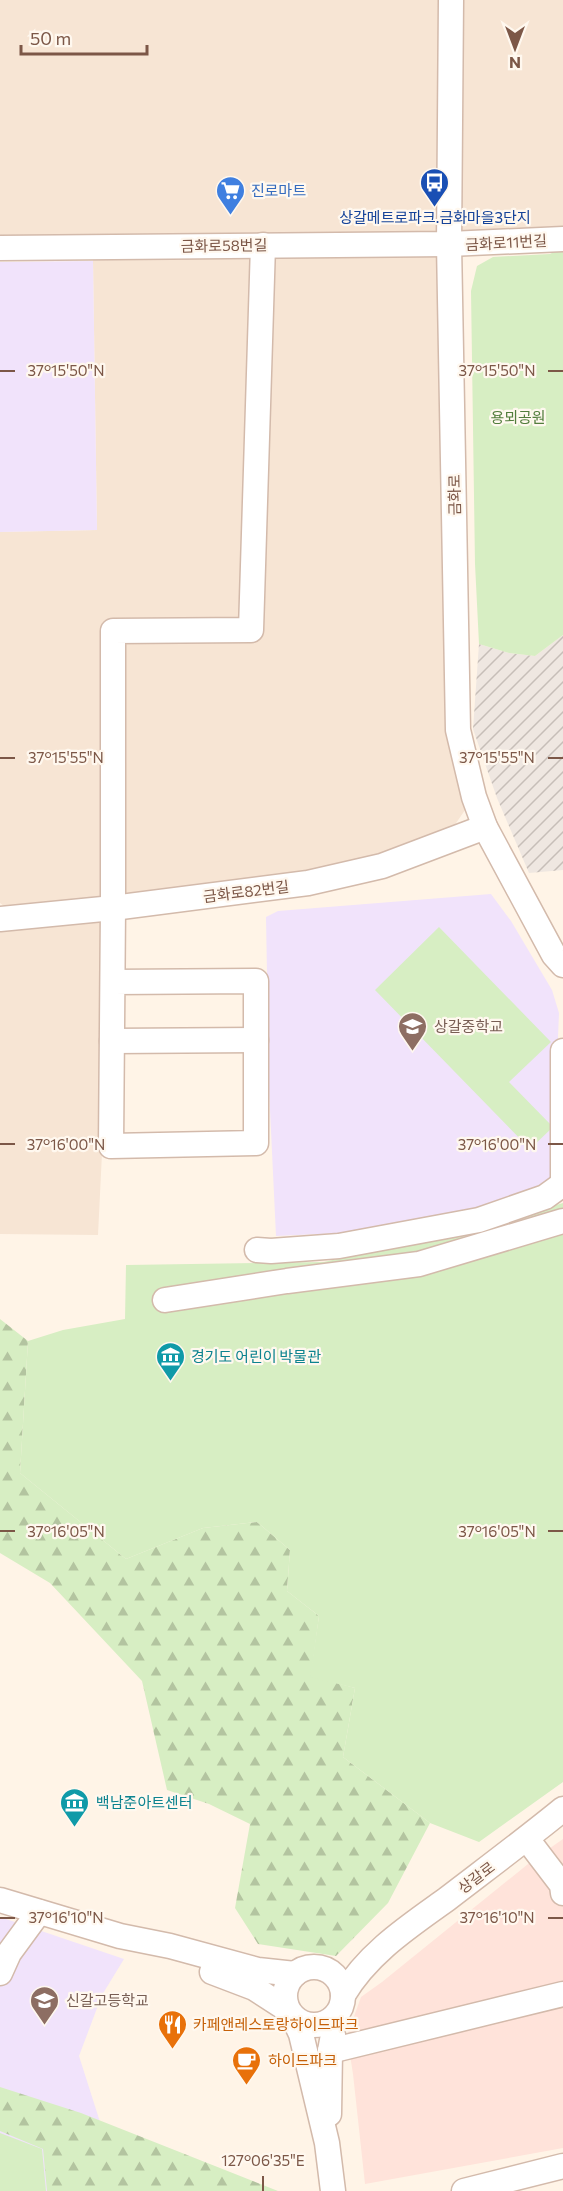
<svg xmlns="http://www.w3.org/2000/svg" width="563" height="2191" font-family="Commissioner,'Noto Sans KR',sans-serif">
<defs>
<pattern id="industrial-furrows" width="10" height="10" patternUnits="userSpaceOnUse" patternTransform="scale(1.5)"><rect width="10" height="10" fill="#efe7e1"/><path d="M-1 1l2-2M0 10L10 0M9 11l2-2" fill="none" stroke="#c7beb8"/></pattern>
<pattern id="forest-firs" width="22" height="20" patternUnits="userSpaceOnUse" patternTransform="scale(1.5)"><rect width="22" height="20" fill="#d7eec3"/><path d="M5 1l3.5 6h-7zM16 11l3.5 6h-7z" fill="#b3c4a0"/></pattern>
</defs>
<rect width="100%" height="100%" fill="#fff4e7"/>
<path fill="#f7e5d4" d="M 0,0 L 563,0 L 563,239 L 449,244 L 458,730 L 474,797 L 443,842 L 382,866 L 114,908 L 98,1235 L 0,1234 L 0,919 L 18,917 L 0,903 L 0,532 L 97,530 L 93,261 L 98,247 L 0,248 Z"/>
<path fill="#ffe3da" d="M 563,1839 L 563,2148 L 365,2184 L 353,2074 L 347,2036 L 361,1997 L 382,1982 L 533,1860 Z"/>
<path fill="url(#industrial-furrows)" d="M 563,635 L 563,870 L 529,873 L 497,798 L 473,729 L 479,644 L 509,653 L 535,656 Z"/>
<g fill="#f1e3fb">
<path d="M 93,261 L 97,530 L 0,532 L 0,262 Z"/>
<path d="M 491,894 L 511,921 L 552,990 L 559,1013 L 552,1183 L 480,1209 L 341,1233 L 276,1236 L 269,1089 L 266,917 L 278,911 Z"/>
<path d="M 0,1917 L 124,1959 L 102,1995 L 79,2056 L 122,2191 L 0,2191 Z"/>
</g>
<g fill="url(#forest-firs)">
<path d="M 0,1319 L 28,1341 L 20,1473 L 126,1559 L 203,1528 L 257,1522 L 290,1550 L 287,1591 L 319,1616 L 311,1676 L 355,1688 L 343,1757 L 430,1823 L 388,1903 L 336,1956 L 258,1944 L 235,1908 L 250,1824 L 209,1804 L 167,1790 L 142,1681 L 50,1583 L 0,1553 Z"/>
<path d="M 0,2087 L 81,2113 L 278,2191 L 47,2191 L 43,2149 L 0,2131 Z"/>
</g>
<g fill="#d7eec3">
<path d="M 563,247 L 563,635 L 535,656 L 509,653 L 479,644 L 475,564 L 471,291 L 477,266 L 493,257 L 550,254 Z"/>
<path d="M 439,927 L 551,1042 L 509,1082 L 553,1127 L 530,1149 L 375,990 Z"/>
<path d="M 563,1203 L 563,1782 L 479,1842 L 430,1823 L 343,1757 L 355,1688 L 310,1677 L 319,1616 L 287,1591 L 290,1550 L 257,1522 L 203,1528 L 126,1559 L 20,1473 L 28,1341 L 63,1330 L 125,1319 L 126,1265 L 324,1262 L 524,1215 Z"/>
<path d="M 0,2133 L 42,2149 L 46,2191 L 0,2191 Z"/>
</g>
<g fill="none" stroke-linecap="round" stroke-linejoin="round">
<defs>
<g id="minor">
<path d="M 451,0 L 449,244 L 458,730 L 474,797 L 485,827 L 554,955 L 563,965"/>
<path d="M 0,248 L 449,244 L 563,239"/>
<path d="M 0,919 L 113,908 L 308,883 L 382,866 L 485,827"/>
<path d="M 113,982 L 256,981 L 256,1143 L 111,1146 L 113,908 L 113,631 L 251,630 L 263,245"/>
<path d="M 112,1041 L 256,1040"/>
<path d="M 563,1184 L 563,1051"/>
<path d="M 257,1250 L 271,1251 L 339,1246 L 479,1220 L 545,1197 L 563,1184"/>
<path d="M 165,1300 L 287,1281 L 419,1264 L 563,1221"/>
<path d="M 527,1839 L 562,1885 L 563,1893"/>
<path d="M 0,1900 L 120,1936 L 170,1946 L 258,1970 L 295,1974"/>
<circle cx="314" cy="1996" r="29"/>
<path d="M 212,1972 L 254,1988 L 288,2010"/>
<path d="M 0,1973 L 9,1953 L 39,1912"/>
<path d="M 343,1995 C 368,1953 408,1927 447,1899 C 486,1869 525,1840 563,1809"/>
<path d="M 293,2017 L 301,2034 L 327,2143 L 333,2191"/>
<path d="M 330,2051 L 563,1994"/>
<path d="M 329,2114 L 330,2051 L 333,2035"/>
<path d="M 464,2191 L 563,2166"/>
</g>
</defs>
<use href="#minor" stroke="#d3baab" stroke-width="27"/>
<use href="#minor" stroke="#fff" stroke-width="24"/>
</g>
<path fill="none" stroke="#7c5747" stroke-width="2" d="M 0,371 L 15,371M 548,371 L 563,371M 0,758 L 15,758M 548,758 L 563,758M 0,1144 L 15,1144M 548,1144 L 563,1144M 0,1531 L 15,1531M 548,1531 L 563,1531M 0,1918 L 15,1918M 548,1918 L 563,1918M 263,2176 L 263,2191"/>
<defs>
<symbol id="bus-pin" viewBox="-11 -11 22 30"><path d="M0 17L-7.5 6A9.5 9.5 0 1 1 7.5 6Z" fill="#1a4fb4" stroke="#fff8ef"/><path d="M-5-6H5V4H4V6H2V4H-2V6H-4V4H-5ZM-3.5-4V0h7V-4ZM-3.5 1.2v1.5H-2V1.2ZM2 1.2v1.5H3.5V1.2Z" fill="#fff"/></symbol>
<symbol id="supermarket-pin" viewBox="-11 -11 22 30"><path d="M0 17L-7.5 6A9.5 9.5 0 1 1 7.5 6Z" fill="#3f7fe0" stroke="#fff8ef"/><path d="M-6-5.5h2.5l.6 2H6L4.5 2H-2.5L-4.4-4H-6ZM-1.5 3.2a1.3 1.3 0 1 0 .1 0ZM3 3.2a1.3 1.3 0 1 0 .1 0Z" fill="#fff"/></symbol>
<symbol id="school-pin" viewBox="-11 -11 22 30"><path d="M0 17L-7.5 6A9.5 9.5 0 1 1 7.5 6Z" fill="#8d6e63" stroke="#fff8ef"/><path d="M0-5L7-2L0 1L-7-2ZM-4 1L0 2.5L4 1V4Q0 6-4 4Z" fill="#fff"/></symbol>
<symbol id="museum-pin" viewBox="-11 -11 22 30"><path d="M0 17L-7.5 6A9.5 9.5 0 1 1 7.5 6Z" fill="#0f9aa8" stroke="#fff8ef"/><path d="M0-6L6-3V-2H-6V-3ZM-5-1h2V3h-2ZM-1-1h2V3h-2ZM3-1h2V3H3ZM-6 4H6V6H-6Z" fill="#fff"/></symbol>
<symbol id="restaurant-pin" viewBox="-11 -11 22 30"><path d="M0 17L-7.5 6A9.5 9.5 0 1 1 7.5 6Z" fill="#e8710a" stroke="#fff8ef"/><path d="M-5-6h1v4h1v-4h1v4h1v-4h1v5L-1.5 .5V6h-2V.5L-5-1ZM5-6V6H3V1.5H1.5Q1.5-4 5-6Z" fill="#fff"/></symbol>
<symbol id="cafe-pin" viewBox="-11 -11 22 30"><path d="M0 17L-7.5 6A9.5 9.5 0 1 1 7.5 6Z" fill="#e8710a" stroke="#fff8ef"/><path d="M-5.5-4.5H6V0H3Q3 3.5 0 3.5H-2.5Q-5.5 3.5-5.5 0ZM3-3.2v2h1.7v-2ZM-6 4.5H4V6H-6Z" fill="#fff"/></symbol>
</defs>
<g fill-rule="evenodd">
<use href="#bus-pin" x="418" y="166" width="33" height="45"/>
<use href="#supermarket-pin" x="214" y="174" width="33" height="45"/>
<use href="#school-pin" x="396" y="1010" width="33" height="45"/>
<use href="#museum-pin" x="154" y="1340" width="33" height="45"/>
<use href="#museum-pin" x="58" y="1786" width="33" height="45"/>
<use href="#school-pin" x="28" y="1984" width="33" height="45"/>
<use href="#restaurant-pin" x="156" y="2008" width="33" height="45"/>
<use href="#cafe-pin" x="230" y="2044" width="33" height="45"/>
</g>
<g text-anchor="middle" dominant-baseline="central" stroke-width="4.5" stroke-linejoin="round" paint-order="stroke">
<g font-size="15" fill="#366cbe" stroke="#fff8ef" text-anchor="start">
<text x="251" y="190">진로마트</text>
</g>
<g font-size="15" fill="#164399" stroke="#fff8ef">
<text x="435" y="217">상갈메트로파크.금화마을3단지</text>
</g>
<g font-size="15" fill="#7c5747" stroke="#fff8ef">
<text transform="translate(506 242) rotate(-3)">금화로11번길</text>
<text transform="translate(224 245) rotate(-1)">금화로58번길</text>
<text transform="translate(454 495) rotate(-91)">금화로</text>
<text transform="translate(246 891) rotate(-7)">금화로82번길</text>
<text transform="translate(476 1877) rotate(-37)">상갈로</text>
</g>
<g font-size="15" fill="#527d3c" stroke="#fff8ef">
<text x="518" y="417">용뫼공원</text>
</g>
<g font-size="15" fill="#785e54" stroke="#fff8ef" text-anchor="start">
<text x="434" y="1026">상갈중학교</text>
<text x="66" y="2000">신갈고등학교</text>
</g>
<g font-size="15" fill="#0d838f" stroke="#fff8ef" text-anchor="start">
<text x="191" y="1356">경기도 어린이 박물관</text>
<text x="96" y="1802">백남준아트센터</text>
</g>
<g font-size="15" fill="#c56008" stroke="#fff8ef" text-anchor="start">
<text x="193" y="2024">카페앤레스토랑하이드파크</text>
<text x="268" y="2060">하이드파크</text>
</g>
</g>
<g font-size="15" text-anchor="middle" fill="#7c5747" stroke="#fff8ef" stroke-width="4.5" stroke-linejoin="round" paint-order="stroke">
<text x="497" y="376">37°15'50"N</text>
<text x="66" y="376">37°15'50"N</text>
<text x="497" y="763">37°15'55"N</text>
<text x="66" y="763">37°15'55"N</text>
<text x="66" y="1150">37°16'00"N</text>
<text x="497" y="1150">37°16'00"N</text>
<text x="66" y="1537">37°16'05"N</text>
<text x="497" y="1537">37°16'05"N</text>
<text x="497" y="1923">37°16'10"N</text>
<text x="66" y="1923">37°16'10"N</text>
<text x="263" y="2166">127°06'35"E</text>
</g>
<g transform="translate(515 48) rotate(180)" stroke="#fff8ef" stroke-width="4.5" paint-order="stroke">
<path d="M0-4.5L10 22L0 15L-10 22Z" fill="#7c5747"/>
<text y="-9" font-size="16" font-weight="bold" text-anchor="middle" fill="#7c5747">N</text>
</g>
<path d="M21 45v9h126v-9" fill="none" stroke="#7c5747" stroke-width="3"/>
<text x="30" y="45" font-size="18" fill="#7c5747" stroke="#fff8ef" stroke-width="4.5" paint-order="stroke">50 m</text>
</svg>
